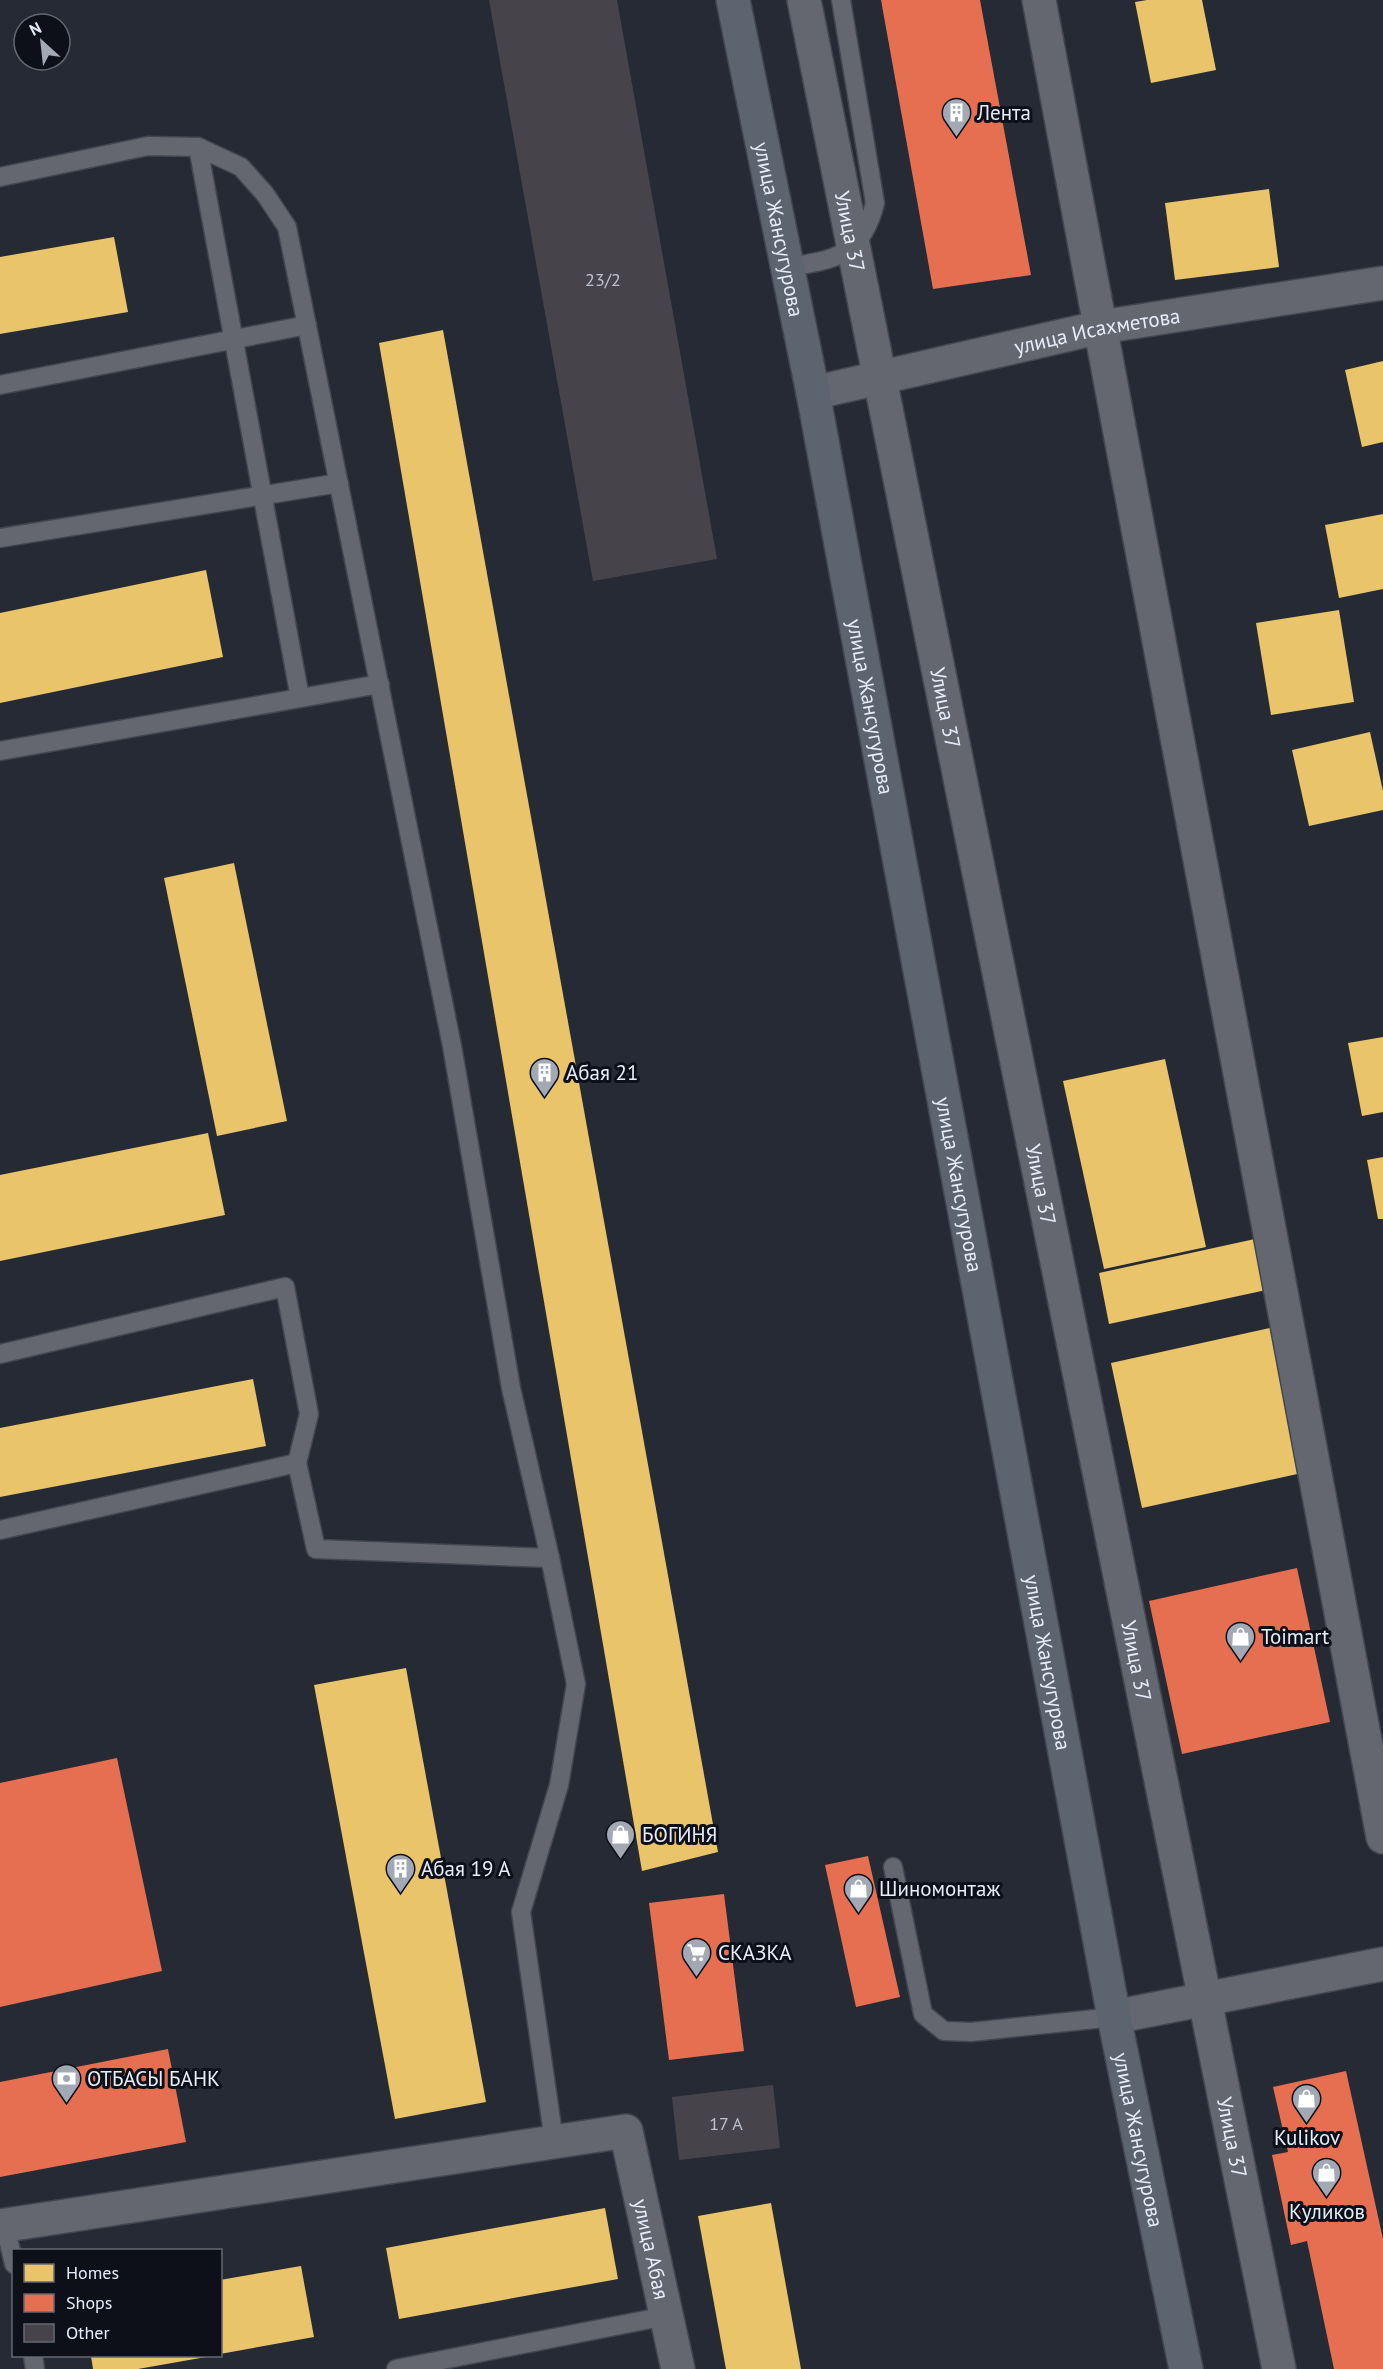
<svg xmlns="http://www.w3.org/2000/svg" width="1383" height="2369" font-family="'PT Sans',sans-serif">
<rect width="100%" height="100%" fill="#262a35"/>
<g fill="#e9c46a">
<path d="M 1147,0 L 1202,0 L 1216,70 L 1151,83 L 1135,2 Z"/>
<path d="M 1269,189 L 1279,267 L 1175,280 L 1165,203 Z"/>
<path d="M 114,237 L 128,312 L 0,334 L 0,257 Z"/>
<path d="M 443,330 L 718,1852 L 642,1871 L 379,343 Z"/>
<path d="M 1383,361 L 1383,442 L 1362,447 L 1345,370 Z"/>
<path d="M 1383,514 L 1383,589 L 1339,598 L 1325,525 Z"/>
<path d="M 206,570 L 223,657 L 0,703 L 0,613 Z"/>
<path d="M 1339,610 L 1354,702 L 1271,715 L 1256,623 Z"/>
<path d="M 1370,732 L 1383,791 L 1383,810 L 1309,826 L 1292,750 Z"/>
<path d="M 234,863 L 287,1121 L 217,1136 L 164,878 Z"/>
<path d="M 1383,1037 L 1383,1112 L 1362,1116 L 1348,1043 Z"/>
<path d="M 1165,1059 L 1206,1247 L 1104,1269 L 1063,1081 Z"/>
<path d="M 208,1133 L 225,1215 L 0,1261 L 0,1175 Z"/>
<path d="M 1383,1157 L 1383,1219 L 1378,1219 L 1367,1160 Z"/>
<path d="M 1264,1237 L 1275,1288 L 1109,1324 L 1099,1273 Z"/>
<path d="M 1279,1326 L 1311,1471 L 1142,1508 L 1111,1363 Z"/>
<path d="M 253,1379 L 266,1446 L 0,1497 L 0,1428 Z"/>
<path d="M 406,1668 L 486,2102 L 395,2119 L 314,1685 Z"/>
<path d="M 771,2203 L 801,2369 L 726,2369 L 698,2216 Z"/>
<path d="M 605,2208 L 618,2279 L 399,2319 L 386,2248 Z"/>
<path d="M 301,2266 L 314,2337 L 220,2354 L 220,2280 Z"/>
<path d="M 91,2356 L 206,2356 L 206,2357 L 138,2369 L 93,2369 Z"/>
</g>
<g fill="#e76f51">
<path d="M 881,0 L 980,0 L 1031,275 L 933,289 Z"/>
<path d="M 1297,1568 L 1330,1722 L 1182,1754 L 1149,1601 Z"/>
<path d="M 117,1758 L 162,1971 L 0,2007 L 0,1783 Z"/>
<path d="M 868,1856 L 900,1997 L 856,2007 L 825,1865 Z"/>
<path d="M 724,1894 L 744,2051 L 669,2060 L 649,1903 Z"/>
<path d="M 168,2049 L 186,2142 L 0,2177 L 0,2082 Z"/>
<path d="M 1346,2071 L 1383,2239 L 1383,2369 L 1334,2369 L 1307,2241 L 1291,2245 L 1272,2155 L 1288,2152 L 1273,2087 Z"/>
</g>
<g fill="#46444a">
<path d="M 489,0 L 617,0 L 717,559 L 593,581 Z"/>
<path d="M 773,2085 L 780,2148 L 679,2160 L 672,2097 Z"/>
</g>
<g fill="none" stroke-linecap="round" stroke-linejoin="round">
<defs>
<g id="service">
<path d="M 198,147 L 300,698"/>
<path d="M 0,177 L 148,146 L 198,147 L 241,167 L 265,194 L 287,227 L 452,1046 L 511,1388 L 550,1558 L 576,1684 L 559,1785 L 521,1912 L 554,2141"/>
<path d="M 788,267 C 836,260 862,255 875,203 L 841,0"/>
<path d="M 0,385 L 307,325"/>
<path d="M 0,538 L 339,483"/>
<path d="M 0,751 L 380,684"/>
<path d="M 0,1354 L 285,1287 L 309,1414 L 297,1463"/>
<path d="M 0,1530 L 297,1463 L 316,1549 L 550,1558"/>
<path d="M 893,1867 L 923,2014 L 944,2031 L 971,2032 L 1114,2017"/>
<path d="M 5,2226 L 14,2264"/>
<path d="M 33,2356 L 35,2369"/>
<path d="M 396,2369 L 666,2316"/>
</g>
<g id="minor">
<path id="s1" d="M 804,0 L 1279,2369"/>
<path d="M 1039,0 L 1383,1837"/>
<path id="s2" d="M 813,393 L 1101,327 L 1383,283"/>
<path d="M 1114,2017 L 1383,1964"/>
<path id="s3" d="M 0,2226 L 626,2131 L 678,2369"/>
</g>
<g id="primary">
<path id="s4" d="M 733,0 L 813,393 L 1114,2017 L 1186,2369"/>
</g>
</defs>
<use href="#service" stroke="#434650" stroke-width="21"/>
<use href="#minor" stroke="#434650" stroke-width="36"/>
<use href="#primary" stroke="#434650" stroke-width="36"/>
<use href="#service" stroke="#646770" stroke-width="18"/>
<use href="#minor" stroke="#646770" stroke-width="33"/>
<use href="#primary" stroke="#5c6470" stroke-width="33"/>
</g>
<defs>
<symbol id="building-pin" viewBox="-11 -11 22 30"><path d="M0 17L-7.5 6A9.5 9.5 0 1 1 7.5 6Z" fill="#a3a8b5" stroke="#0d1019"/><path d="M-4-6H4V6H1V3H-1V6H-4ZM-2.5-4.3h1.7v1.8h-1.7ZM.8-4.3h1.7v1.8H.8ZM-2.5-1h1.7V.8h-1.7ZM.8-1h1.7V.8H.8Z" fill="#fff"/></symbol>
<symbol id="shop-pin" viewBox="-11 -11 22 30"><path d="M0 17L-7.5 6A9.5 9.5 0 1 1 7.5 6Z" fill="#a3a8b5" stroke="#0d1019"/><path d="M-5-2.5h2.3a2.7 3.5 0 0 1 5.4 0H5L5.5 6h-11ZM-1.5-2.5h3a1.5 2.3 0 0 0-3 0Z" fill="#fff"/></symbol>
<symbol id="supermarket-pin" viewBox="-11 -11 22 30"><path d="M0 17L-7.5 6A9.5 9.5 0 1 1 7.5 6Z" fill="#a3a8b5" stroke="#0d1019"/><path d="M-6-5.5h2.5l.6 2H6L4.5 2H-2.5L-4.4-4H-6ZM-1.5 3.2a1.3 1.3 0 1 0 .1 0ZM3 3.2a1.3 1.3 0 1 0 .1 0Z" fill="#fff"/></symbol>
<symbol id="bank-pin" viewBox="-11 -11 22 30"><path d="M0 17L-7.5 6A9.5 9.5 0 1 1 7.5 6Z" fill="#a3a8b5" stroke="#0d1019"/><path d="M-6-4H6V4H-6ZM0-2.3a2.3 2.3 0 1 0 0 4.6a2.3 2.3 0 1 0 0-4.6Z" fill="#fff"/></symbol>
</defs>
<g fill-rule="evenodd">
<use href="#building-pin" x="940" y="96" width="33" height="45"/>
<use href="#building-pin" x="528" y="1056" width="33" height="45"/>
<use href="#shop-pin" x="1224" y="1620" width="33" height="45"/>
<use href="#shop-pin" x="604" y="1818" width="33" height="45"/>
<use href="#building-pin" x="384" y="1852" width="33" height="45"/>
<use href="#shop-pin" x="842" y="1872" width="33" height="45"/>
<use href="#supermarket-pin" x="680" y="1936" width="33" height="45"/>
<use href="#bank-pin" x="50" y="2062" width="33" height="45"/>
<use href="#shop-pin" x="1290" y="2082" width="33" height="45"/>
<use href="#shop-pin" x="1310" y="2156" width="33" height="45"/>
</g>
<g text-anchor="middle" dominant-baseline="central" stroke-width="6" stroke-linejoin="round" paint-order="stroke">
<g font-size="18" fill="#bfc2ce">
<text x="603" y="279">23/2</text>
<text x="726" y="2123">17 А</text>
</g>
<g font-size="21" fill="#e7ecfa" stroke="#0d1019" text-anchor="start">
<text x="977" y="112">Лента</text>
<text x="566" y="1072">Абая 21</text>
<text x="1261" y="1636">Toimart</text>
<text x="642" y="1834">БОГИНЯ</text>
<text x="421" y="1868">Абая 19 А</text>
<text x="879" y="1888">Шиномонтаж</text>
<text x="718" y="1952">СКАЗКА</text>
<text x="87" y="2078">ОТБАСЫ БАНК</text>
<text x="1307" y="2137" text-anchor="middle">Kulikov</text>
<text x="1327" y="2211" text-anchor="middle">Куликов</text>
</g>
<g font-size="21" fill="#e7ecfa" stroke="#0d1019">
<text stroke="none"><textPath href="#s4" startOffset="234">улица Жансугурова</textPath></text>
<text stroke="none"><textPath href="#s1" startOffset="236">Улица 37</textPath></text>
<text stroke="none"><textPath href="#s2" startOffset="291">улица Исахметова</textPath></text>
<text stroke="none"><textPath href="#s4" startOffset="720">улица Жансугурова</textPath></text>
<text stroke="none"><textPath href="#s1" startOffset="722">Улица 37</textPath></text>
<text stroke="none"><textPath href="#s4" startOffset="1206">улица Жансугурова</textPath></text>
<text stroke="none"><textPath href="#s1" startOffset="1208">Улица 37</textPath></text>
<text stroke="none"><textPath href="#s1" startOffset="1694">Улица 37</textPath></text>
<text stroke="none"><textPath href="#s4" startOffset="1692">улица Жансугурова</textPath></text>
<text stroke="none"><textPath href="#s1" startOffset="2180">Улица 37</textPath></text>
<text stroke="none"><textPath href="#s4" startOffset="2178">улица Жансугурова</textPath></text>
<text stroke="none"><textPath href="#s3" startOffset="754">улица Абая</textPath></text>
</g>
</g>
<rect x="12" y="2249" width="210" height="108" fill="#0d1019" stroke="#646873" stroke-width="1.5"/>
<rect x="24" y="2264" width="30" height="18" fill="#e9c46a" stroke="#646873" stroke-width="1.5"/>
<text x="66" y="2279" font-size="18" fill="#e7ecfa">Homes</text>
<rect x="24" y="2294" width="30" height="18" fill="#e76f51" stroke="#646873" stroke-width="1.5"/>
<text x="66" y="2309" font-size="18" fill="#e7ecfa">Shops</text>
<rect x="24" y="2324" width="30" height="18" fill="#46444a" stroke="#646873" stroke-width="1.5"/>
<text x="66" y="2339" font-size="18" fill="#e7ecfa">Other</text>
<g transform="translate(42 42) rotate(333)"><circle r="28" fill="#0d1019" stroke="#646873" stroke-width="1.5"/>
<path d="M0-4.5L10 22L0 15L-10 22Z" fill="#a3a8b5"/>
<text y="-9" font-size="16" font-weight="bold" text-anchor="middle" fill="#e7ecfa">N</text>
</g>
</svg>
